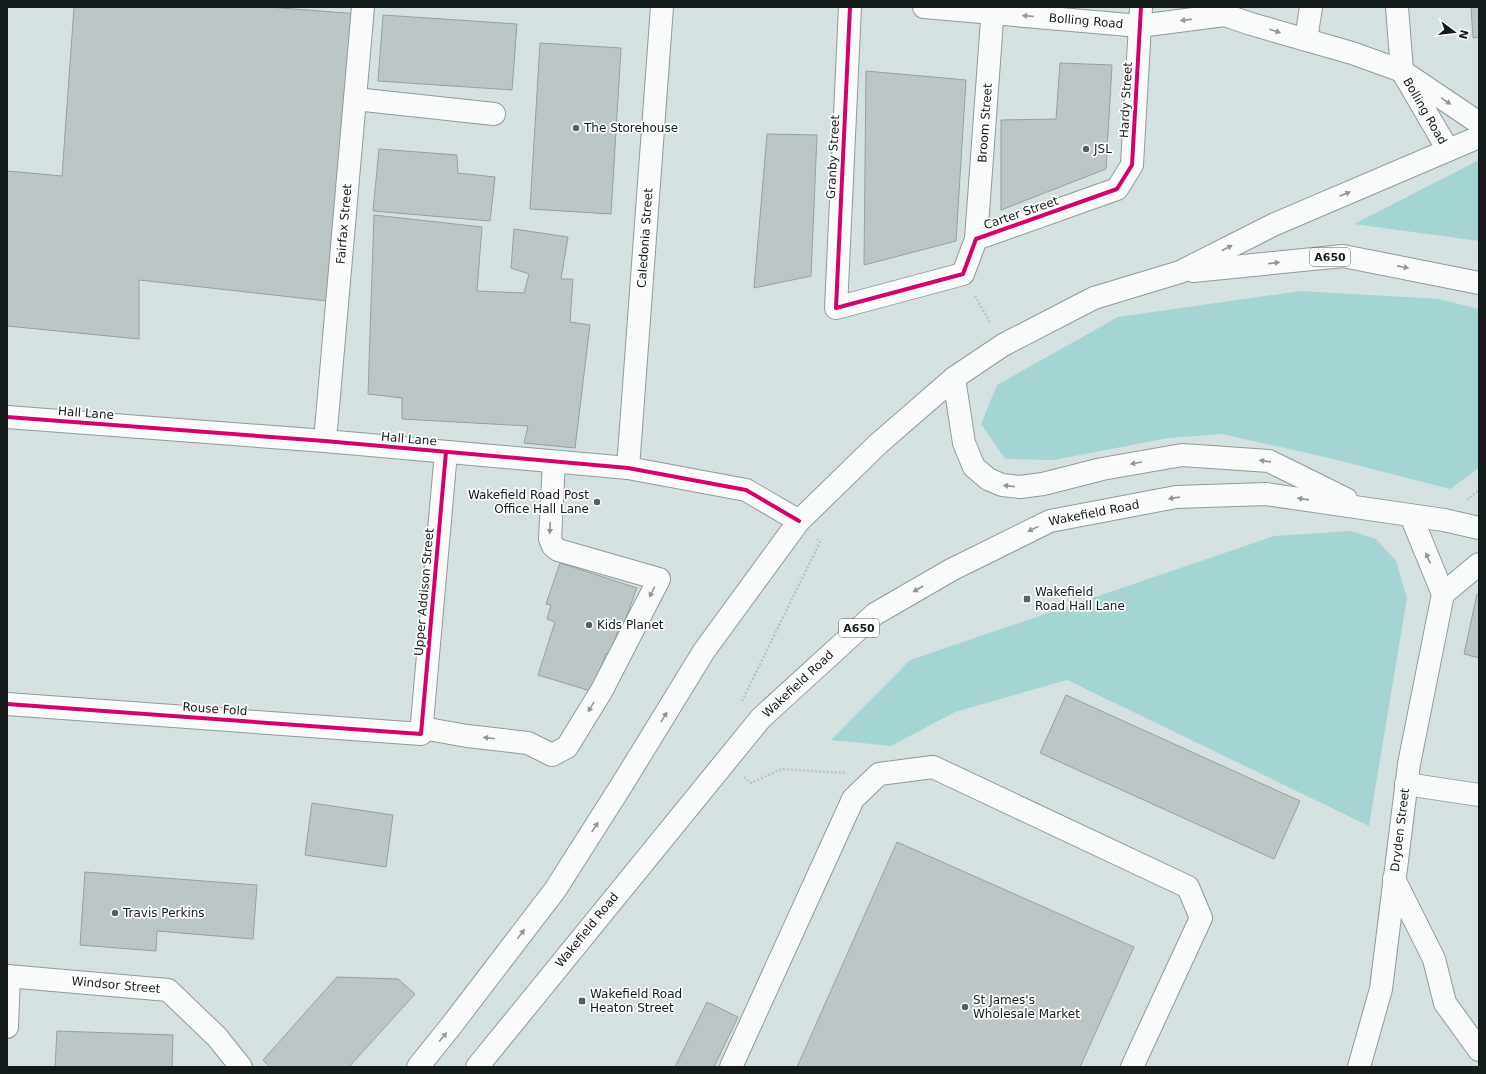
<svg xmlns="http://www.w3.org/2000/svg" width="1486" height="1074" font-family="'DejaVu Sans',sans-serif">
<rect width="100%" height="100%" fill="#d5e1e0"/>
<g fill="#a5d5d3">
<path d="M 1479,160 L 1479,241 L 1354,224 Z"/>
<path d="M 1301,291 L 1439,299 L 1479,309 L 1479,468 L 1450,489 L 1329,458 L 1222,434 L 1168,438 L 1054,460 L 1005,459 L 981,424 L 997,385 L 1118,317 Z"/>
<path d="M 1351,531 L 1376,539 L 1396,561 L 1407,598 L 1369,826 L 1067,680 L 955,712 L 891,746 L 831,740 L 910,660 L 1274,536 Z"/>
</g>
<g fill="#bdc6c6" stroke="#97a09f">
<path d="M 74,7 L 268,7 L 359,14 L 336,302 L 139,280 L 139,339 L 7,326 L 7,171 L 62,176 Z"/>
<path d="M 1471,7 L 1479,7 L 1479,37 L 1473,38 Z"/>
<path d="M 383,15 L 517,24 L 512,90 L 378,81 Z"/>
<path d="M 540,43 L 621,48 L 611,214 L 530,209 Z"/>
<path d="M 1060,63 L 1112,65 L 1106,169 L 1001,210 L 1001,120 L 1056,119 Z"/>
<path d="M 866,71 L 966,80 L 956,241 L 864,265 Z"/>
<path d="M 767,134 L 817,135 L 811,276 L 754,288 Z"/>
<path d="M 379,149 L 457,155 L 458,173 L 495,177 L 490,221 L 373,211 Z"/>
<path d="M 374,215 L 482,227 L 477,291 L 524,293 L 529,274 L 511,268 L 514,229 L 568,237 L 561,279 L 573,279 L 570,322 L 590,325 L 575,448 L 524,443 L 528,426 L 402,419 L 402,398 L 368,394 Z"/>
<path d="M 560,563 L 637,588 L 622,628 L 619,627 L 610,654 L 606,653 L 594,692 L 538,675 L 555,622 L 547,619 L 551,605 L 546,604 Z"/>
<path d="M 1477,594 L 1479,595 L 1479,658 L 1464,654 Z"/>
<path d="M 1066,695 L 1300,801 L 1274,859 L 1040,753 Z"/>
<path d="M 312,803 L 393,815 L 386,867 L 305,855 Z"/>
<path d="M 897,842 L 1134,947 L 1080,1067 L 797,1067 Z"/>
<path d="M 85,872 L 257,885 L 253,939 L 157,931 L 156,951 L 80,945 Z"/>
<path d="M 337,977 L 398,979 L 415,994 L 349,1067 L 270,1067 L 263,1060 Z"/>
<path d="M 707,1002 L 738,1017 L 714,1067 L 675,1067 Z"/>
<path d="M 57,1031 L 173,1035 L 172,1067 L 55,1067 Z"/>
</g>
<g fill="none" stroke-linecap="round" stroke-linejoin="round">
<defs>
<g id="minor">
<path d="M 850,7 L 836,308 L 963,274 L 976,239 L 1117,189 L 1132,165 L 1141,7"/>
<path d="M 924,7 L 1140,26 L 1224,15"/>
<path d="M 1397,7 L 1402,71 L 1448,150"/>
<path d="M 1210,10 L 1251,24 L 1352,53 L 1402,71 L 1479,123"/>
<path d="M 1306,40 L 1311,7"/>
<path d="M 355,99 L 494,114"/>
<path d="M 976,239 L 993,7"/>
<path d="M 7,417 L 325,441 L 628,468 L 746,490 L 799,521"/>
<path d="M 325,441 L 363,7"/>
<path d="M 628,468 L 662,7"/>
<path d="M 1443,594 L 1479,564"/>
<path d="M 7,704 L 421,734 L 446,452"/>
<path d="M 422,728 L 467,736 L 528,743 L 552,755 L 567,747 L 602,690 L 659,579 L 558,550 L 553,546 L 550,539 L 554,462"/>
<path d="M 1406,784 L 1479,795"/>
<path d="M 1394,879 L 1434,959 L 1445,1003 L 1479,1050"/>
<path d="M 7,976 L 168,990 L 217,1037 L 241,1067"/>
<path d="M 7,1027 L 9,976"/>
<path d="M 731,1067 L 853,799 L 879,774 L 933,767 L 1188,887 L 1201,918 L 1132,1067"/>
<path d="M 1359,1067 L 1381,989 L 1409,764 L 1443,594 L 1411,516"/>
</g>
<g id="major">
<path d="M 1193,271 L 1343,256 L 1479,283"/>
<path d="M 954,378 L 964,443 L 974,467 L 988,479 L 1002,485 L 1020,487 L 1043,484 L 1102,469 L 1182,455 L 1269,461 L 1346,499"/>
<path d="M 418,1067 L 451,1026 L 555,890 L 623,783 L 704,651 L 799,521 L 878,444 L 954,378 L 1003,345 L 1094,298 L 1180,272 L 1273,225 L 1479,137"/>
<path d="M 477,1067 L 761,718 L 875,614 L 951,570 L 1050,521 L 1176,497 L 1266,494 L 1444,520 L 1479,528"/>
</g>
</defs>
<use href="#minor" stroke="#919a99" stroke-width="24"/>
<use href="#major" stroke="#919a99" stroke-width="24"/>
<g stroke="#bcc1c1" stroke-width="2.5" stroke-dasharray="2 2" stroke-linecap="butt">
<path d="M 975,296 L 991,324"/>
<path d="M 1467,500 L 1479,490"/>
<path d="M 742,701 L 820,542 L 817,539"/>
<path d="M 744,777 L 751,783 L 782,769 L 846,773"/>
</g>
<use href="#minor" stroke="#f9fafa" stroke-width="22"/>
<use href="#major" stroke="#f9fafa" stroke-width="22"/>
<defs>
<g id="cycleway">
<path d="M 850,7 L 836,308 L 963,274 L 976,239 L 1117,189 L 1132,165 L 1141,7"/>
<path d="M 7,417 L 325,441 L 628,468 L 746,490 L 799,521"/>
<path d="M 7,704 L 421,734 L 446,452"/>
</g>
</defs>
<use href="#cycleway" stroke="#fff" stroke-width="6"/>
<use href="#cycleway" stroke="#d6006c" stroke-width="4"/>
</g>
<defs><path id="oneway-solid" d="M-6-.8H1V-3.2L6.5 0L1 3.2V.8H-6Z"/></defs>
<g fill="#929695">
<use href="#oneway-solid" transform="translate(1028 16) rotate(-175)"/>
<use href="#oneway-solid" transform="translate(1186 20) rotate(173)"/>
<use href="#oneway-solid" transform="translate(1275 31) rotate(17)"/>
<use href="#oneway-solid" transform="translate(1446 101) rotate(34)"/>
<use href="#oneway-solid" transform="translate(1345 194) rotate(-23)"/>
<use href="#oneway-solid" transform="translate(1227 248) rotate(-27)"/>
<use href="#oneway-solid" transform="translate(1274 263) rotate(-6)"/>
<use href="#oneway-solid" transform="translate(1403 267) rotate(11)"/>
<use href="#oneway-solid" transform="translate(1265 461) rotate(-172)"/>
<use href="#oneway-solid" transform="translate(1136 463) rotate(170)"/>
<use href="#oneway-solid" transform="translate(1009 486) rotate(-174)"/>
<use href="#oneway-solid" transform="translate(1174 498) rotate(172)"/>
<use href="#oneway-solid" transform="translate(1303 499) rotate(-172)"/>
<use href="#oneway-solid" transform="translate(550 528) rotate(92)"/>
<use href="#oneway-solid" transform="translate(1033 529) rotate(154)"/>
<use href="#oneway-solid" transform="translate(1428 558) rotate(-113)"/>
<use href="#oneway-solid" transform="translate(918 589) rotate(150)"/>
<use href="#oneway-solid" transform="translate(652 592) rotate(118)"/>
<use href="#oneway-solid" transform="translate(591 707) rotate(121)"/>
<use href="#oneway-solid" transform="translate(664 717) rotate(-59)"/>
<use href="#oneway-solid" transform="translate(489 738) rotate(-173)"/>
<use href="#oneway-solid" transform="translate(595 827) rotate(-57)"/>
<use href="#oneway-solid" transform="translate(521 934) rotate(-53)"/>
<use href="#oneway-solid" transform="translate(443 1037) rotate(-50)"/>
</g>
<g fill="#57605f" stroke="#fff" stroke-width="1.5">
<circle cx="576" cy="128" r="4"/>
<circle cx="1086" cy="149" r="4"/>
<circle cx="597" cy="502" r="4"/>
<rect x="1023" y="595" width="8" height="8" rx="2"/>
<circle cx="589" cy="625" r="4"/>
<circle cx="115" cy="913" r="4"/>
<rect x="578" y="997" width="8" height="8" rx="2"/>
<circle cx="965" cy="1007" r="4"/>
</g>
<g text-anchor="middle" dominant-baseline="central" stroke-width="3.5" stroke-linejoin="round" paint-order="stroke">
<g fill="#fff" stroke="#5a5f5f" stroke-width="1">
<rect x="1310" y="248" width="40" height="18" rx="3"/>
<rect x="839" y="619" width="40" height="18" rx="3"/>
</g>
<g font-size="11" font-weight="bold" fill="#131b1a">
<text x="1330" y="257">A650</text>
<text x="859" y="628">A650</text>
</g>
<g font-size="12" fill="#131b1a" stroke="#fff">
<text transform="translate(1086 21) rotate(5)">Bolling Road</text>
<text transform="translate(1126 100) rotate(-87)">Hardy Street</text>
<text transform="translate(1425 111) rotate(60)">Bolling Road</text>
<text transform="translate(985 123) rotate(-86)">Broom Street</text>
<text transform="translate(833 157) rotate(-87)">Granby Street</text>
<text transform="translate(1021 213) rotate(-19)">Carter Street</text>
<text transform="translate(344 224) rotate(-85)">Fairfax Street</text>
<text transform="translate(645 238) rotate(-86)">Caledonia Street</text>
<text transform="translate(86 413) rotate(4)">Hall Lane</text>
<text transform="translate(409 439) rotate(5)">Hall Lane</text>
<text transform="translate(1094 513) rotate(-11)">Wakefield Road</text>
<text transform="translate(424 592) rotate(-85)">Upper Addison Street</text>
<text transform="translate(798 684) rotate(-43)">Wakefield Road</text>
<text transform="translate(215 709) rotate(4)">Rouse Fold</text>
<text transform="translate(1400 830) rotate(-83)">Dryden Street</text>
<text transform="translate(587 930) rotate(-51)">Wakefield Road</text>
<text transform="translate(116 985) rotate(5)">Windsor Street</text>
</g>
<g font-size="12" fill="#131b1a" stroke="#fff" text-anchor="start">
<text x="584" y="128">The Storehouse</text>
<text x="1094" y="149">JSL</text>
<text x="589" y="495" text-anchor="end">Wakefield Road Post<tspan x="589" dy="14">Office Hall Lane</tspan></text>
<text x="1035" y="592">Wakefield<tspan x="1035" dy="14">Road Hall Lane</tspan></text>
<text x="597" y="625">Kids Planet</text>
<text x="123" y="913">Travis Perkins</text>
<text x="590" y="994">Wakefield Road<tspan x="590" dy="14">Heaton Street</tspan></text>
<text x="973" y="1000">St James's<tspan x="973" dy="14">Wholesale Market</tspan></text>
</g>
</g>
<rect width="1486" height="1074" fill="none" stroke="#131b1a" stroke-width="16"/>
<g transform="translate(1454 32) rotate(105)" stroke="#ffffff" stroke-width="3" paint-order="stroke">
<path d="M0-3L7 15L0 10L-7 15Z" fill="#131b1a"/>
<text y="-6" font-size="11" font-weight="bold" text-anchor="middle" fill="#131b1a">N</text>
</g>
</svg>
